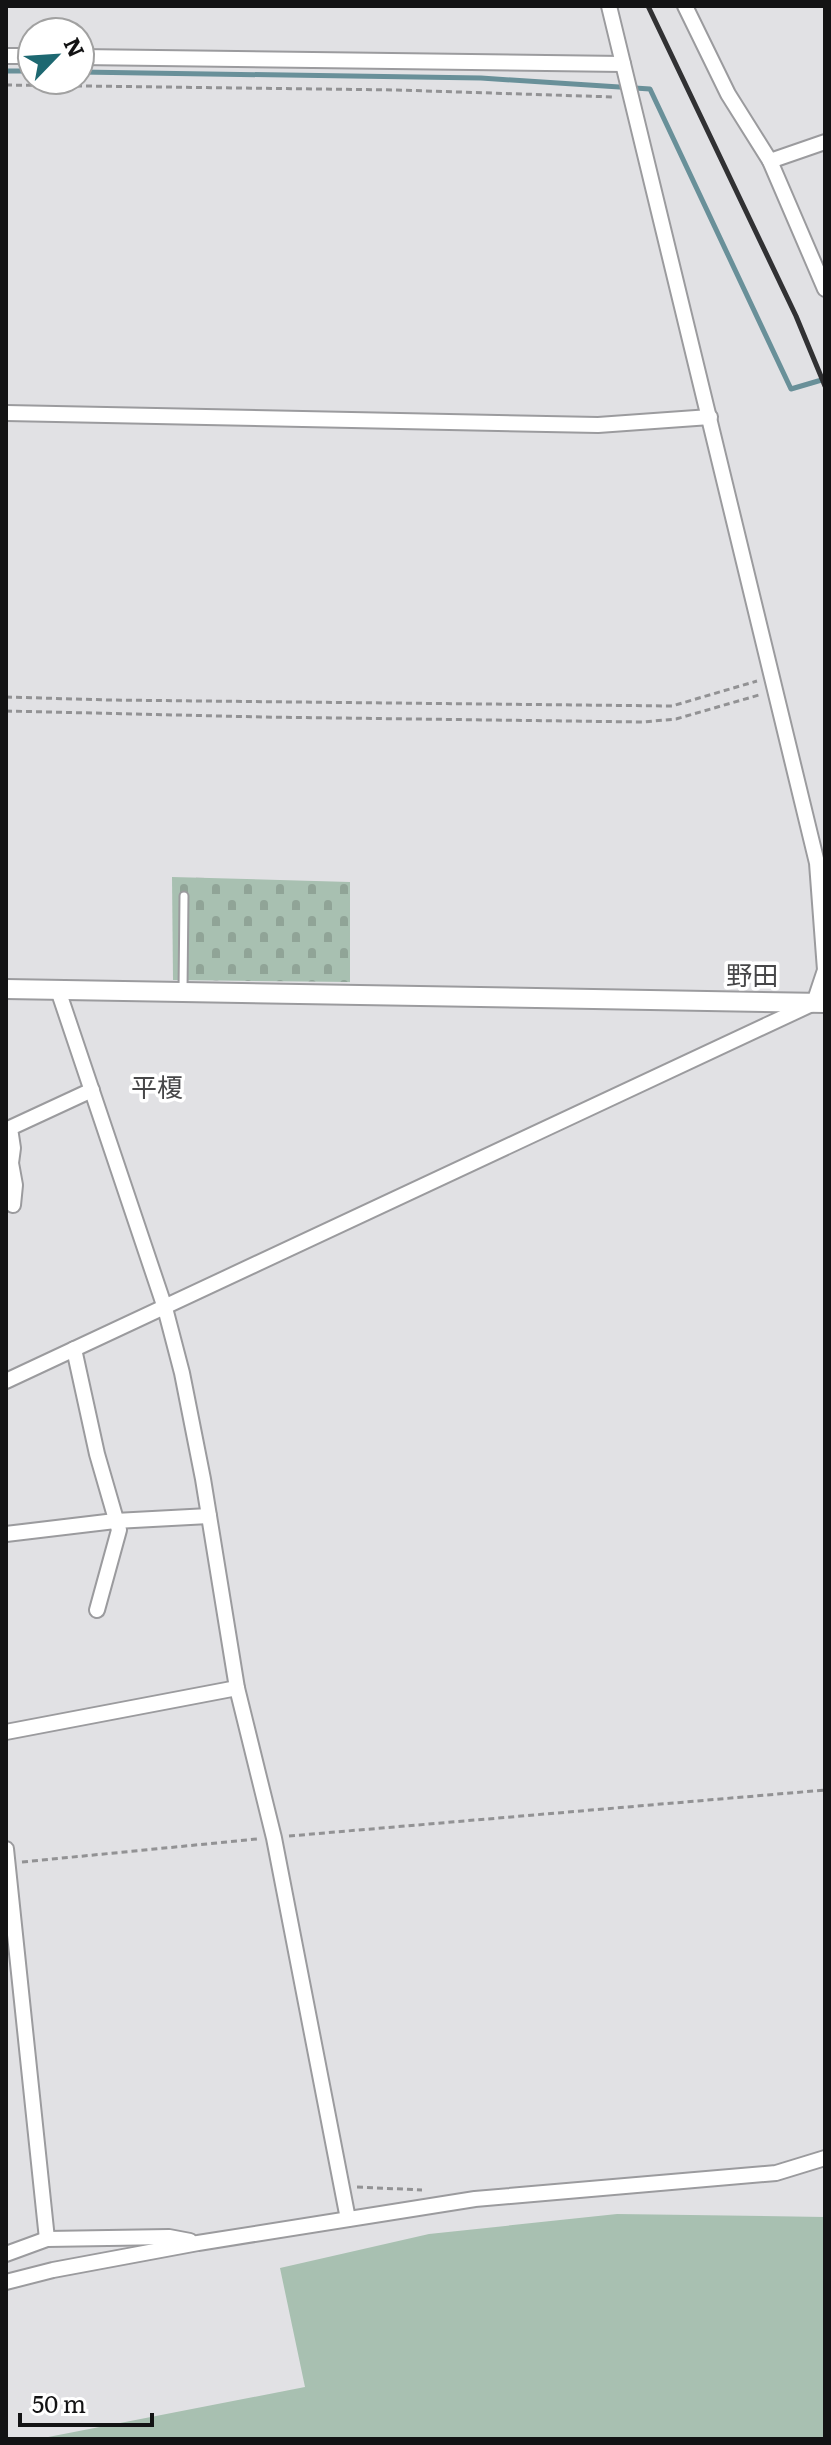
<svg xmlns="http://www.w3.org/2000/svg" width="831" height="2445" font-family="Literata,'Noto Sans JP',serif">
<defs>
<pattern id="cemetery-stones" width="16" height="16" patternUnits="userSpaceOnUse" patternTransform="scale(2)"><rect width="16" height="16" fill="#a8c0b1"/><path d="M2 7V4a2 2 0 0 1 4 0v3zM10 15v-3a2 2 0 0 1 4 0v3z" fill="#90a497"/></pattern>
</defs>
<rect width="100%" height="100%" fill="#e1e1e4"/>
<path fill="#a8c0b1" d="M 617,2214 L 825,2217 L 825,2439 L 38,2439 L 305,2387 L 280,2268 L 429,2234 Z"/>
<path fill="url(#cemetery-stones)" d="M 172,877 L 350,882 L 350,982 L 173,980 Z"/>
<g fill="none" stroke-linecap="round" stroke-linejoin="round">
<g stroke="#699099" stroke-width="5">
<path d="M 6,71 L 32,71"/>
<path d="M 80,72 L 481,78 L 650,89 L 791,389 L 825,379"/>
</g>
<defs>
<path id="service" d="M 183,990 L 184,896"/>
<g id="minor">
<path d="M 685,6 L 728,94 L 770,161 L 825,289"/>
<path d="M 6,56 L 32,56"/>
<path d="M 80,57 L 623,64"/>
<path d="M 770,161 L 825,142"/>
<path d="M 6,413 L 598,425 L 710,417"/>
<path d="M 58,990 L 165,1308 L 182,1373 L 203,1479 L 237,1688 L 274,1838 L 348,2219"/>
<path d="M 13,1205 L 15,1185 L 11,1163 L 13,1148 L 10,1128 L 92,1090"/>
<path d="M 74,1349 L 97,1454 L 119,1530 L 97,1610"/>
<path d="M 6,1381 L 814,1003 L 825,970 L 817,863 L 609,6"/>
<path d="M 6,1534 L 115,1521 L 209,1516"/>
<path d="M 6,1732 L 237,1688"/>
<path d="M 6,1849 L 47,2239"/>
<path d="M 6,2254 L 47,2239 L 169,2237 L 190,2241"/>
<path d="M 6,2282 L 53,2270 L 198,2243 L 475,2199 L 776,2173 L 825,2158"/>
</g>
<path id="tertiary" d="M 6,989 L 825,1003"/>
</defs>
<use href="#service" stroke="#9b9b9e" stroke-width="11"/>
<use href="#minor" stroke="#9b9b9e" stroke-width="18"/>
<use href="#tertiary" stroke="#9b9b9e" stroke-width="22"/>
<g stroke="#929294" stroke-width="3" stroke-dasharray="6 4" stroke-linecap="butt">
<path d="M 6,85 L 397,90 L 614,97"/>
<path d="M 6,697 L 109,700 L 672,706 L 757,681"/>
<path d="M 6,711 L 262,717 L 643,722 L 676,719 L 759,695"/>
<path d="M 289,1836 L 825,1790"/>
<path d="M 22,1862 L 257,1839"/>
<path d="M 357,2187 L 422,2190"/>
</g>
<use href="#service" stroke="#fff" stroke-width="7"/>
<use href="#minor" stroke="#fff" stroke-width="14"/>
<use href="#tertiary" stroke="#fff" stroke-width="18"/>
<path stroke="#313133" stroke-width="5" d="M 648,6 L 796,316 L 825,386"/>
</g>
<g text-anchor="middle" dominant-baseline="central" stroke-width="7" stroke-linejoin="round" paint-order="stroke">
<g font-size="26" fill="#474749" stroke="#fff">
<text x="752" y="973">野田</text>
<text x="157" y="1085">平榎</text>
</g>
</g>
<rect width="831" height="2445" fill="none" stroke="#131314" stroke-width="16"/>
<g transform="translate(56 56) rotate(65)"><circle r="38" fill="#ffffff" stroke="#a1a1a1" stroke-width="2"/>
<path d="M0-6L14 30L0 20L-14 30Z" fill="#1d6871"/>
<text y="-12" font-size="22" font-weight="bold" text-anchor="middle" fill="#131314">N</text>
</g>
<path d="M20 2413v12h132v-12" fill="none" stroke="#131314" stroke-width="4"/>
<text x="32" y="2413" font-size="24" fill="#131314" stroke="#ffffff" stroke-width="6" paint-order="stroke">50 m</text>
</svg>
